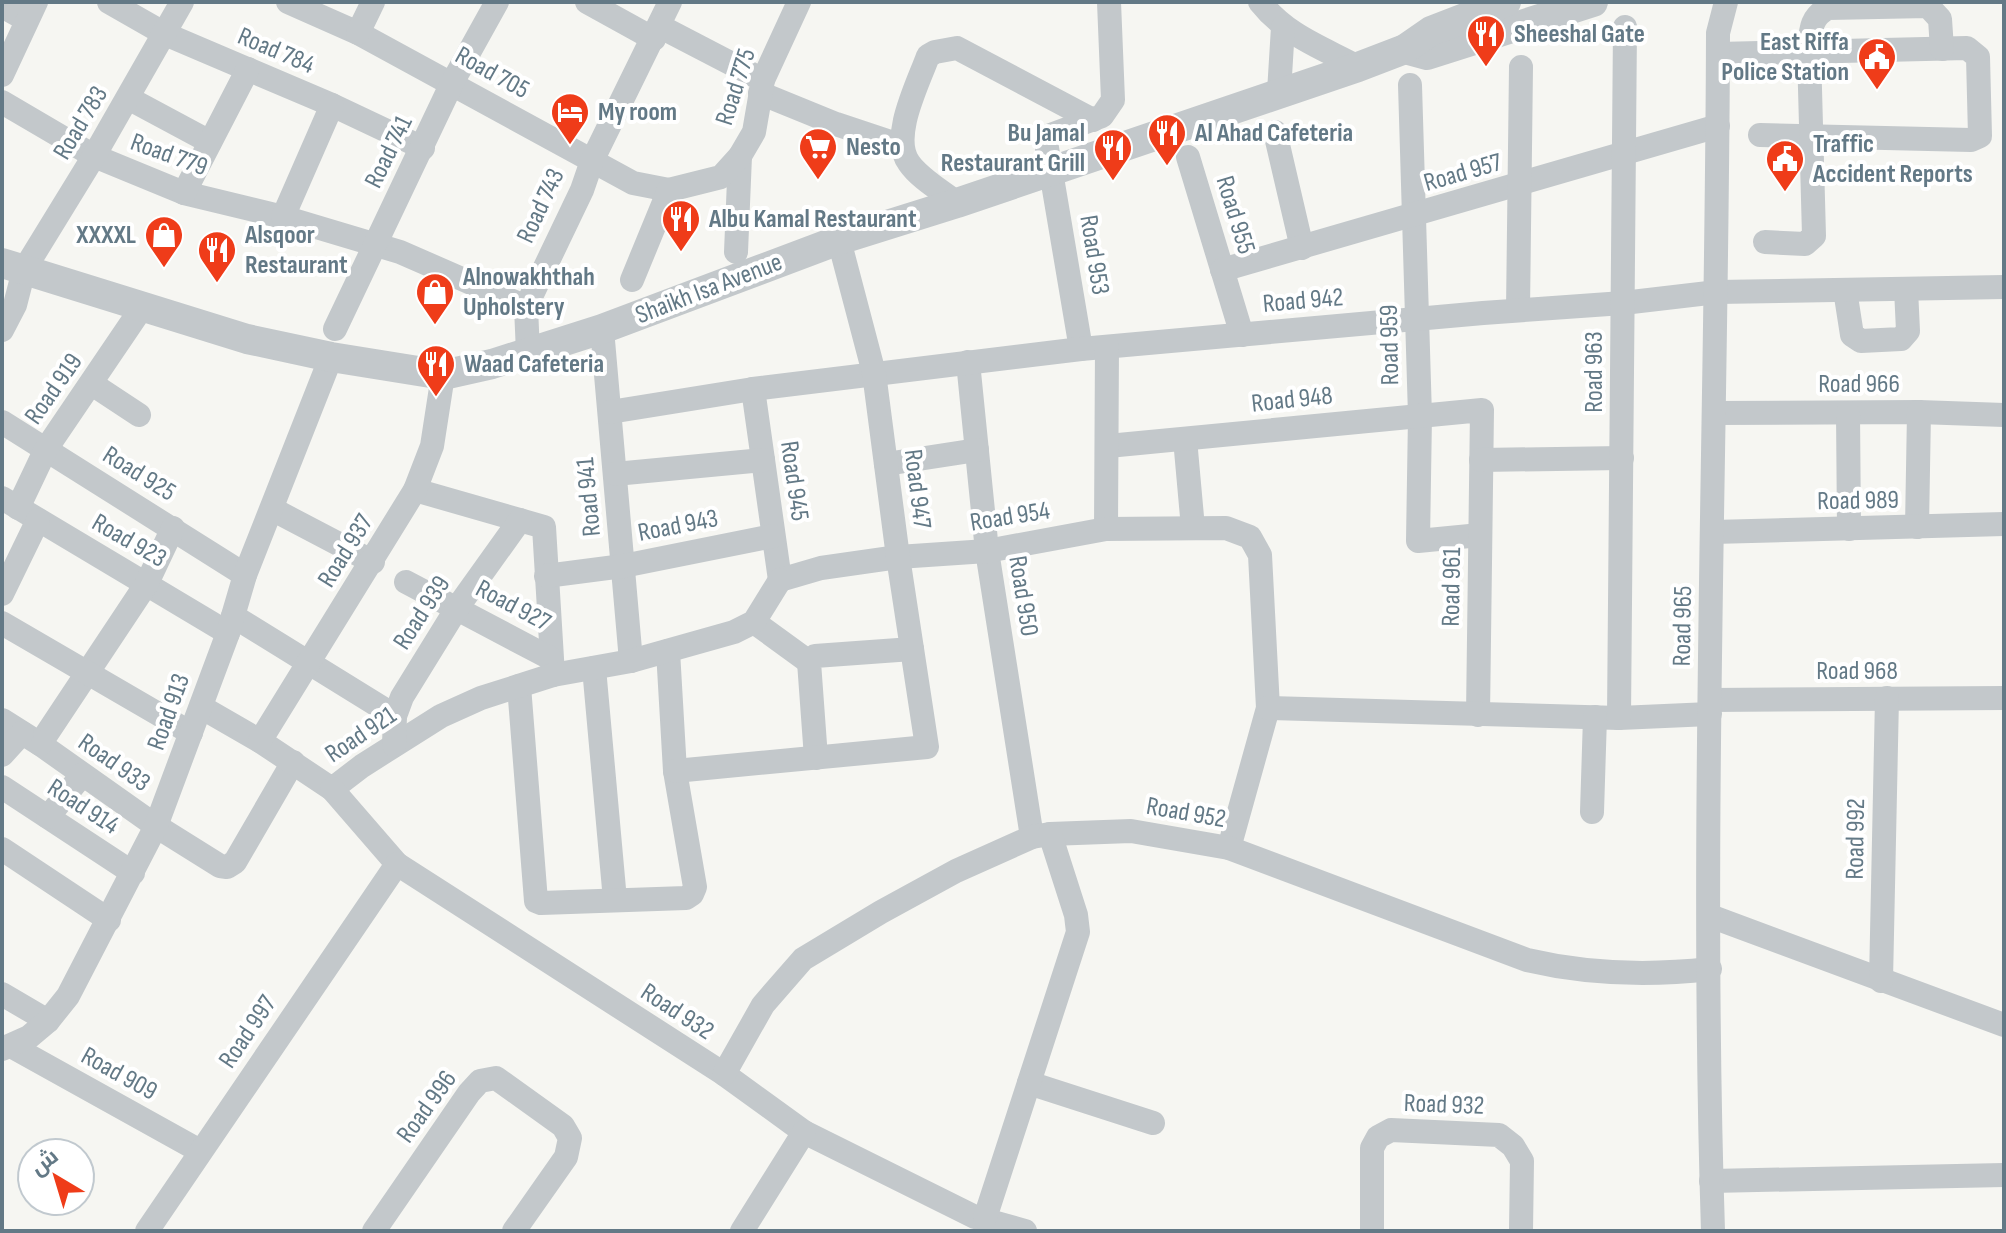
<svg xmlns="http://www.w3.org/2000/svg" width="2006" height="1233" font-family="'Sofia Sans Condensed',Cairo,sans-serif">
<rect width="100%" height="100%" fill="#f6f6f2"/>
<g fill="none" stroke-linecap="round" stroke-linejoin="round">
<g stroke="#c3c8cb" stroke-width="24">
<path d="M 109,2 L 165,34 L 332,105 L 423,148"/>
<path d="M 288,2 L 358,33 L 633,183 L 669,190"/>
<path d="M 587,2 L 654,39"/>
<path d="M 1260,2 C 1287,36 1321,47 1358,67"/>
<path d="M 2,6 L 27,20"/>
<path d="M 659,26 L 763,80"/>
<path d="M 358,33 L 373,2"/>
<path d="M 1718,54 L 1967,48 L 1978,57 L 1980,136 L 1971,140 L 1760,135"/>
<path d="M 2,75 L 36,2"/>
<path d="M 1410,85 L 1420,416 L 1418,541 L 1480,535"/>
<path d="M 1279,92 L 1283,27"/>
<path d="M 760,93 L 836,124 L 902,146"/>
<path d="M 128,98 L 210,142"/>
<path d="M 2,102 L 94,156 L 184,193 L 283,217 L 400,252 L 526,307"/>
<path d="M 1275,132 L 1302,248"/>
<path d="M 1188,157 L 1242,335"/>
<path d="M 184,193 L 248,69"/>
<path d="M 957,203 C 942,191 920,179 909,163 C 890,137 918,84 928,56 L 935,52 L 957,48 L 1093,120"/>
<path d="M 283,217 L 332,105"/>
<path d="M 1765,242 L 1805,244 L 1814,236 L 1809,52 C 1811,32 1809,18 1828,8 L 1928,6 L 1940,19 L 1942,49"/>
<path d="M 736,252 L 740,156"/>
<path d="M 1222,270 L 1718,126"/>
<path d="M 632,280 L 669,190 L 721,177 L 740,156 L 754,132 L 763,80 L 799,2"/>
<path d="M 1845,290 L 1852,335 L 1861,341 L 1901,339 L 1908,331 L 1906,289"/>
<path d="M 1518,310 L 1521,67"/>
<path d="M 335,329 L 452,83 L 497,2"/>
<path d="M 602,329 L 631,661"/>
<path d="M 2,330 L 15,305 L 24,270 L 94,156 L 182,2"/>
<path d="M 1081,349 L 1046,142 L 1048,136 L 1102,116 L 1113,100 L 1109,2"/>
<path d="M 528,353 L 526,307 L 582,190 L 592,161 L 670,2"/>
<path d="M 968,362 L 987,551 L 1032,837"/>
<path d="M 92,384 L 139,415"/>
<path d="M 753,389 L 780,580"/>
<path d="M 610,412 L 753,389 L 1081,349 L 1483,313 L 1623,303 L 1717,292 L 2004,287"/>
<path d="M 1715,413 L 1919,412 L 2004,415"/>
<path d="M 1848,413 L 1849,529"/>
<path d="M 2,422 L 245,575"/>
<path d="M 1185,439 L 1193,528"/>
<path d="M 1108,446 L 1482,410 L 1478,715"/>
<path d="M 1481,460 L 1622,458"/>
<path d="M 886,464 L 977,450"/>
<path d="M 615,474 L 763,460"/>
<path d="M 415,490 L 544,527 L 553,675"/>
<path d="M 2,498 L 228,633"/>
<path d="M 18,508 L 46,449 L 143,306"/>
<path d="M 272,509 L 373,562"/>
<path d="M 1917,527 L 1919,412"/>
<path d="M 173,528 L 147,583 L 40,744 L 156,826 L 220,866 L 227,867 L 235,862 L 293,762"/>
<path d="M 1106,529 L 1107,347"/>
<path d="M 1713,532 L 2004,524"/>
<path d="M 546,576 L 623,566 L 773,536"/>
<path d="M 780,580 L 821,568 L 898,557 L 987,551 L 1106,529 L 1226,528 L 1250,537 L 1260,555 L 1268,708 L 1229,848"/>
<path d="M 406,582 L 550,658"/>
<path d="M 2,594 L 38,520"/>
<path d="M 233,616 L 395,716"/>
<path d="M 754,622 L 809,662"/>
<path d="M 2,623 L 191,733"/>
<path d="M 594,668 L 615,900"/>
<path d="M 519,686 L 536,901 L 541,903 L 686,898 L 692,894 L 695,887 L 675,771 L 668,651"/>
<path d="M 1710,700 L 2004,698"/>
<path d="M 201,707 L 260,741 L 332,789 L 362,766 L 441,716 L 481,698 L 553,675 L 631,661 L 734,632 L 754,622 L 780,580"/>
<path d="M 1268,708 L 1619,718 L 1710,714"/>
<path d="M 1619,718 L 1625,27"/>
<path d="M 2,720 L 40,744"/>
<path d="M 260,741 L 415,490 L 432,446 L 443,375"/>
<path d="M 394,745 L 395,716 L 402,697 L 457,608 L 520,520"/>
<path d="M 2,755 L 22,733"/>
<path d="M 816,758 L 809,662 L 815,656 L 912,649"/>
<path d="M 675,771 L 927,747 L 898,557 L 874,373 L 839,240"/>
<path d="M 2,787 L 133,873"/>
<path d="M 332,789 L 397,864 L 724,1074 L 804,1132 L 975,1217 L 1025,1231"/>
<path d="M 1592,812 L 1595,717"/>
<path d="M 48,817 L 82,775"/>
<path d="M 2,849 L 109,920"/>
<path d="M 1710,916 L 2004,1025"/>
<path d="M 1881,981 L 1887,698"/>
<path d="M 2,994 L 48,1021"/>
<path d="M 11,1046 L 200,1151"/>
<path d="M 2,1049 L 29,1037 L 48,1021 L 68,996 L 156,826 L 228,633 L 245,575 L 331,357"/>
<path d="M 724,1074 L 763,1005 L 803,959 L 881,912 L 956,871 L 1032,837 L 1050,834 L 1131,831 L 1229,848 L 1527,960 C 1587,974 1648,976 1710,969"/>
<path d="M 1029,1083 L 1153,1123"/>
<path d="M 1711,1181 L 2004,1175"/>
<path d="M 985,1218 L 1078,932 L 1076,915 L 1050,834"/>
<path d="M 147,1231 L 397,864"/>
<path d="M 374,1231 L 469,1093 L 480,1081 L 496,1078 L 563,1126 L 570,1138 L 566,1157 L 514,1231"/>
<path d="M 742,1231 L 804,1132"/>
<path d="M 1372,1231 L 1372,1148 L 1378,1137 L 1391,1130 L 1499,1135 L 1513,1146 L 1522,1161 L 1521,1231"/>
<path d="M 1713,1231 C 1700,832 1717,432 1718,33 L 1726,2"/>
</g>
<g stroke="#c3c8cb" stroke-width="30">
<path d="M 1405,49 L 1427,55 L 1593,2"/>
<path d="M 2,263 L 247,339 L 331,357 L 443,375 L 492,364 L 602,329 L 839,240 L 957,203 L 1358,67 L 1405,49 L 1431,31 L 1506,2"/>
</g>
</g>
<defs>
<symbol id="restaurant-pin" viewBox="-11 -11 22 30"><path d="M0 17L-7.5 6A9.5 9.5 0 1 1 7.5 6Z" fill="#ef3c19" stroke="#fff"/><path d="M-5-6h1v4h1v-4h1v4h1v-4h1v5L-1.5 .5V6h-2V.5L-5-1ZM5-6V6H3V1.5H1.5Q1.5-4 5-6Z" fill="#fff"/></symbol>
<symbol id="civic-pin" viewBox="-11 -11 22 30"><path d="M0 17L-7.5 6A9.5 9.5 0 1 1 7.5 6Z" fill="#ef3c19" stroke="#fff"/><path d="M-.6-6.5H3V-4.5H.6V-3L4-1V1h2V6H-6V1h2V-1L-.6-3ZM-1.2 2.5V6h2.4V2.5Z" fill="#fff"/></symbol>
<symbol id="hotel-pin" viewBox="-11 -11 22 30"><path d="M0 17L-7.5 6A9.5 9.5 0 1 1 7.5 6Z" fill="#ef3c19" stroke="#fff"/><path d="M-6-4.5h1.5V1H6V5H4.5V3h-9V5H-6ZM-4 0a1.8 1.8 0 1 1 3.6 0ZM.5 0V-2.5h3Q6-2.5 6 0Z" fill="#fff"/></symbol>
<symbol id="supermarket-pin" viewBox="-11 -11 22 30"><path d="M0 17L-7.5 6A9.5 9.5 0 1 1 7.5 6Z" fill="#ef3c19" stroke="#fff"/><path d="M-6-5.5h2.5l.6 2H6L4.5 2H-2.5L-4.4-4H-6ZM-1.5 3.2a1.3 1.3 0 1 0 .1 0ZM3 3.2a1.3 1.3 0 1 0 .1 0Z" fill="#fff"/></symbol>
<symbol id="shop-pin" viewBox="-11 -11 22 30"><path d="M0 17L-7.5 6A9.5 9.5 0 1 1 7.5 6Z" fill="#ef3c19" stroke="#fff"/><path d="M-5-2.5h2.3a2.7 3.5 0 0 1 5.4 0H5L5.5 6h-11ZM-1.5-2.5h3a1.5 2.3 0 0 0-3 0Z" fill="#fff"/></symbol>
</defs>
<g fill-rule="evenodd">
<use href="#restaurant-pin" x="1464" y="12" width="44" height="60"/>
<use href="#civic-pin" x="1855" y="35" width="44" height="60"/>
<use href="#hotel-pin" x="548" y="90" width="44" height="60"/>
<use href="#restaurant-pin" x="1145" y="111" width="44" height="60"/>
<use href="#supermarket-pin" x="796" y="125" width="44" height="60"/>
<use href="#restaurant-pin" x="1091" y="126" width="44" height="60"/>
<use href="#civic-pin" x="1763" y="137" width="44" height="60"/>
<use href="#restaurant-pin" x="659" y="197" width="44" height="60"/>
<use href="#shop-pin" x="142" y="213" width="44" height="60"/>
<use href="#restaurant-pin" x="195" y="228" width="44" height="60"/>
<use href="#shop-pin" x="413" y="270" width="44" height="60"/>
<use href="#restaurant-pin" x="414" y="342" width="44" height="60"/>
</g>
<g text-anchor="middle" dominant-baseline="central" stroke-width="8" stroke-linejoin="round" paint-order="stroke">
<g font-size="26" font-weight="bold" fill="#637986" stroke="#fff" text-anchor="start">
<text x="1514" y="34">Sheeshal Gate</text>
<text x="1849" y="42" text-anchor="end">East Riffa<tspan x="1849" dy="30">Police Station</tspan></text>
<text x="598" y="112">My room</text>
<text x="1085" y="133" text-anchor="end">Bu Jamal<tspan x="1085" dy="30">Restaurant Grill</tspan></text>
<text x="1195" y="133">Al Ahad Cafeteria</text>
<text x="1813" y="144">Traffic<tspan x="1813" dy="30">Accident Reports</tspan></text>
<text x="846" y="147">Nesto</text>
<text x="709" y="219">Albu Kamal Restaurant</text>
<text x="136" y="235" text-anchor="end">XXXXL</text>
<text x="245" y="235">Alsqoor<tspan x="245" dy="30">Restaurant</tspan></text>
<text x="463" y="277">Alnowakhthah<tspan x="463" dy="30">Upholstery</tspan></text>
<text x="464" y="364">Waad Cafeteria</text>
</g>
<g font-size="26" fill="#637986" stroke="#fff">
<text transform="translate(276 51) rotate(23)">Road 784</text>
<text transform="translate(492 73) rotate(29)">Road 705</text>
<text transform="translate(736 87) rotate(-72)">Road 775</text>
<text transform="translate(81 123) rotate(-59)">Road 783</text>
<text transform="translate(389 152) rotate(-64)">Road 741</text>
<text transform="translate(169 155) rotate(20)">Road 779</text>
<text transform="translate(1463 173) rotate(-16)">Road 957</text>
<text transform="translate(541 206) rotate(-65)">Road 743</text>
<text transform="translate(1235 215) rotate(73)">Road 955</text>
<text transform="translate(1094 255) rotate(81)">Road 953</text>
<text transform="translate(709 289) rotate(-21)">Shaikh Isa Avenue</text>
<text transform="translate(1303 301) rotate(-5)">Road 942</text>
<text transform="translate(1390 345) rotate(-91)">Road 959</text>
<text transform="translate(1594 372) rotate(-90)">Road 963</text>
<text x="1859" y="384">Road 966</text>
<text transform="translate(54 389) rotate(-55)">Road 919</text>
<text transform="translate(1292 400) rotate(-6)">Road 948</text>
<text transform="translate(139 474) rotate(32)">Road 925</text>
<text transform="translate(794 481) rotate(82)">Road 945</text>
<text transform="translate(917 489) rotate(83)">Road 947</text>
<text transform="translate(589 497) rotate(-95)">Road 941</text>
<text transform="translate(1858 501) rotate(-1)">Road 989</text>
<text transform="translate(1010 517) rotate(-9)">Road 954</text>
<text transform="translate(678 526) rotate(-11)">Road 943</text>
<text transform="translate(129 541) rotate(30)">Road 923</text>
<text transform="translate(346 551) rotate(-58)">Road 937</text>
<text transform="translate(1452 587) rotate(-89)">Road 961</text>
<text transform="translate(1023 596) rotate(81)">Road 950</text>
<text transform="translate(513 606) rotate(28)">Road 927</text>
<text transform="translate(422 613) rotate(-57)">Road 939</text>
<text transform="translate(1683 626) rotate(-89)">Road 965</text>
<text x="1857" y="671">Road 968</text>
<text transform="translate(169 712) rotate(-70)">Road 913</text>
<text transform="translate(361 735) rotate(-34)">Road 921</text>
<text transform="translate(114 763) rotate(35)">Road 933</text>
<text transform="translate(83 807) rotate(33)">Road 914</text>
<text transform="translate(1186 813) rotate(10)">Road 952</text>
<text transform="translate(1856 839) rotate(-89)">Road 992</text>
<text transform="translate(677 1012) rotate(33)">Road 932</text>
<text transform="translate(248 1032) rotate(-56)">Road 997</text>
<text transform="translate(119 1074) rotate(29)">Road 909</text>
<text transform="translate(1444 1105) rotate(2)">Road 932</text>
<text transform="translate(427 1107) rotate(-54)">Road 996</text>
</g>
</g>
<rect width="2006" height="1233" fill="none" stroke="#637986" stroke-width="8"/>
<g transform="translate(56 1177) rotate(322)"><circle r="38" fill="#ffffff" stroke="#c1c9cf" stroke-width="2"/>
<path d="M0-6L14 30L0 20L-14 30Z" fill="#ef3c19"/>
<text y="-12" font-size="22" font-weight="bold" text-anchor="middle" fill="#637986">ش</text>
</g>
</svg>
